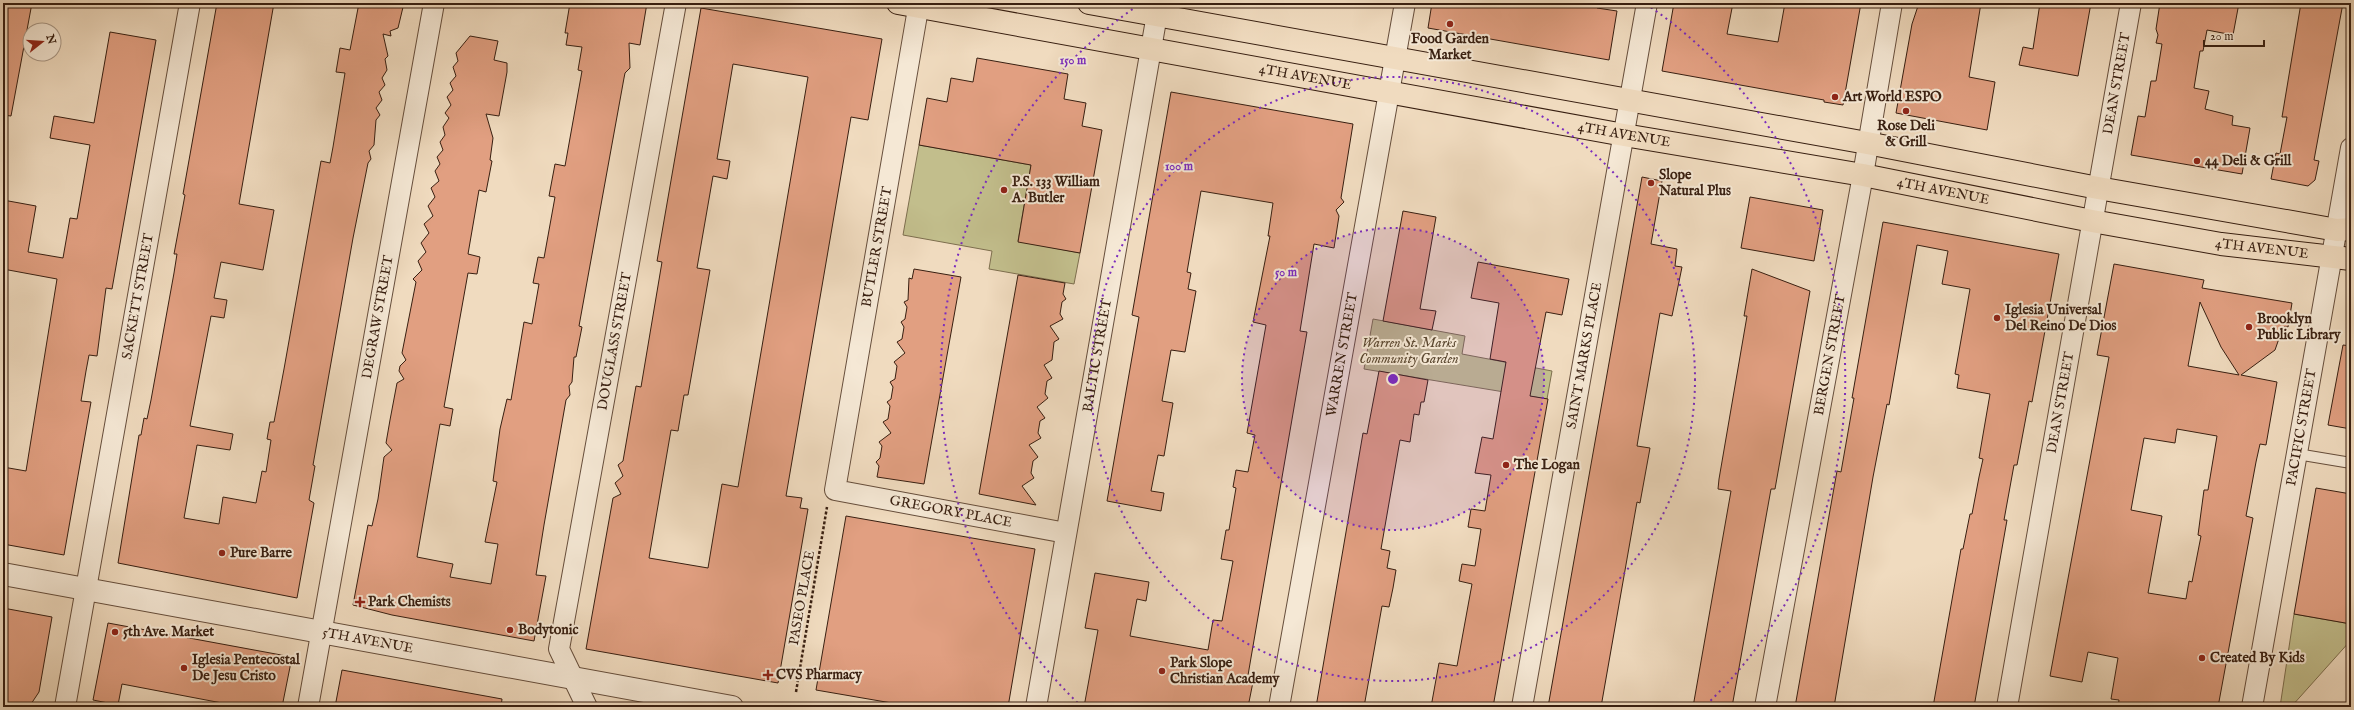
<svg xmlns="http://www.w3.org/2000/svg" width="2354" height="710" font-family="'IM FELL English',serif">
<rect width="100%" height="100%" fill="#f0dbbf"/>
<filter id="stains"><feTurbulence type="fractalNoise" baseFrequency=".005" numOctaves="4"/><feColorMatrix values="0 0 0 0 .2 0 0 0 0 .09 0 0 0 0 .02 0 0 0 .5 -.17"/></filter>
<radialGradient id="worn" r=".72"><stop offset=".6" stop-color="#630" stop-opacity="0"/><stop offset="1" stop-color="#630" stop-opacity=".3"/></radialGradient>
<g fill="#c2be8c" stroke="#7d6e4e">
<path d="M 919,145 L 1031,165 L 1018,241 L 1080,253 L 1074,284 L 989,269 L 992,251 L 903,235 Z"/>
<path d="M 1373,319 L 1465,336 L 1462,354 L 1552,371 L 1547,399 L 1364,369 Z"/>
<path d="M 2294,614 L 2351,624 L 2351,640 L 2291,707 L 2280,707 Z"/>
</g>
<g fill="#e19f81" stroke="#381f11" fill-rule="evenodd">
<path d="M 3,3 L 32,3 L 11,116 L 3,115 Z"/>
<path d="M 217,3 L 274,3 L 239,204 L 274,210 L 263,270 L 221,262 L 214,298 L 227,300 L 224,318 L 211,316 L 190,426 L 233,434 L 230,450 L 197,445 L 184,518 L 219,524 L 223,497 L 256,503 L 262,471 L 266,472 L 271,440 L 267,439 L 270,422 L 274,422 L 284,369 L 321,161 L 330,163 L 333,147 L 345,73 L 336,72 L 340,48 L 350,50 L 359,3 L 404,3 L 398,28 L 390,31 L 391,36 L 383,34 L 388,56 L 385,59 L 387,70 L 382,78 L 385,85 L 379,92 L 382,100 L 376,108 L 380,115 L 376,120 L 374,145 L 369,151 L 371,159 L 368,163 L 353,238 L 313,465 L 315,466 L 309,500 L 314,503 L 297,598 L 118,563 L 139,435 L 141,435 L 144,418 L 147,419 L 151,400 L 174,273 L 177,254 L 174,254 L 185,195 L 183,194 Z"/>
<path d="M 570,3 L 647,3 L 640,45 L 629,43 L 630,68 L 625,73 L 624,78 L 579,326 L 582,327 L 576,357 L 574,357 L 572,382 L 569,386 L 570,395 L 566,400 L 544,525 L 536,575 L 546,576 L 534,641 L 392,615 L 353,605 L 368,525 L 372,526 L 378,499 L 384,457 L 392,450 L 386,443 L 390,420 L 397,383 L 404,379 L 399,371 L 400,366 L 406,360 L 402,353 L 416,282 L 413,279 L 422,270 L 418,261 L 426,252 L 421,243 L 429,233 L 424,224 L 433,216 L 428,206 L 435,197 L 431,188 L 439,181 L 435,171 L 440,164 L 437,157 L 443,150 L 440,142 L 445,135 L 443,127 L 449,118 L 445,113 L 451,105 L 447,97 L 453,90 L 450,83 L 456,76 L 453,67 L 458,61 L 456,53 L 470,36 L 498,41 L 494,60 L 507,63 L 507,72 L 499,116 L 486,114 L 493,138 L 490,160 L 492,161 L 486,192 L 479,190 L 468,254 L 480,257 L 477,274 L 468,273 L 444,407 L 453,409 L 450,426 L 440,424 L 417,557 L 453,564 L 450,577 L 491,584 L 498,544 L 485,542 L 497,482 L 493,481 L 500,429 L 507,399 L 511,400 L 524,322 L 532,324 L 539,284 L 533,283 L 538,257 L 544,258 L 555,197 L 549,196 L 555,164 L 565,166 L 582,71 L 578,70 L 582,47 L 566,45 L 568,33 L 565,33 Z"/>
<path d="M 1432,3 L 1598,3 L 1597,8 L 1617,11 L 1609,60 L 1428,28 Z"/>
<path d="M 1674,3 L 1733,3 L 1727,34 L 1778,42 L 1785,3 L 1861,3 L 1843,105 L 1824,102 L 1824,100 L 1662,71 Z"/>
<path d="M 1919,3 L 1981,3 L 1969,77 L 1995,82 L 1987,130 L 1896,113 L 1912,24 Z"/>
<path d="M 2040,3 L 2091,3 L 2078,76 L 2019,65 L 2023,47 L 2033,49 Z"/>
<path d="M 2160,3 L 2239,3 L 2233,35 L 2207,30 L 2203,51 L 2200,51 L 2194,88 L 2209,91 L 2205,109 L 2233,116 L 2232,125 L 2250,128 L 2242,174 L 2131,155 L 2138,116 L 2145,117 L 2151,81 L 2156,81 L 2162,44 L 2156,43 L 2158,35 L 2156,29 Z"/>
<path d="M 2301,3 L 2343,3 L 2314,160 L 2319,161 L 2315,180 L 2308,186 L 2271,179 L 2276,153 L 2280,154 L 2287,117 L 2282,117 Z"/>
<path d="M 701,8 L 882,39 L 868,120 L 851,117 L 786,496 L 802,498 L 800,508 L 808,509 L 778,683 L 586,649 L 613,498 L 621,494 L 615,483 L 623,476 L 618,465 L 623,461 L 636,386 L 641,387 L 662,262 L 657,261 ZM 733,64 L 808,77 L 738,487 L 722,484 L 708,568 L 649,558 L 671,430 L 678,431 L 684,395 L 688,395 L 710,270 L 697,268 L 713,176 L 727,179 L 730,161 L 717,159 Z"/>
<path d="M 110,32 L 156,40 L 112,289 L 106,288 L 97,356 L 89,355 L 86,371 L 81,401 L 91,402 L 64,555 L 3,544 L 3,467 L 26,471 L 57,279 L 3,269 L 3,200 L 36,206 L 28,252 L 63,258 L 70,218 L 77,219 L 90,145 L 50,138 L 54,116 L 94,123 Z"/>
<path d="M 977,58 L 1068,74 L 1064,99 L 1086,103 L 1082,126 L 1102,130 L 1080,253 L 1018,242 L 1031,165 L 919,145 L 927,98 L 947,102 L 951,78 L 973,82 Z"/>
<path d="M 1171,92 L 1353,124 L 1341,198 L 1344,202 L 1336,210 L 1339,216 L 1334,248 L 1314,244 L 1300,331 L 1307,332 L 1247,681 L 1253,682 L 1248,707 L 1084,707 L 1098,630 L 1085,628 L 1095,573 L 1149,582 L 1146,601 L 1137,599 L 1130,636 L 1208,650 L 1213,620 L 1222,621 L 1233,561 L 1221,559 L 1226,530 L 1229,530 L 1236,488 L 1233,487 L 1236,470 L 1248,472 L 1255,435 L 1247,433 L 1266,325 L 1253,322 L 1270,236 L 1268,236 L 1273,203 L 1201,191 L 1187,272 L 1191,273 L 1188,289 L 1196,291 L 1185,352 L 1171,350 L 1162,401 L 1173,403 L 1164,456 L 1158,455 L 1151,491 L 1164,493 L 1161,511 L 1107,501 L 1139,317 L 1132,315 Z"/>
<path d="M 1642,177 L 1662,181 L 1651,244 L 1677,249 L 1675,266 L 1682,267 L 1672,316 L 1660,313 L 1640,428 L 1637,446 L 1650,448 L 1640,503 L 1637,502 L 1601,707 L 1548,707 Z"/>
<path d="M 1750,197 L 1823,210 L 1814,261 L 1741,248 Z"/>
<path d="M 1403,211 L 1436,217 L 1420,309 L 1436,311 L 1432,330 L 1383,321 Z"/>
<path d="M 1883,222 L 2059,254 L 2032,402 L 2029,401 L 2017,465 L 2014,465 L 2004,520 L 2007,520 L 1974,707 L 1933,707 L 1961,549 L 1963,549 L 1970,514 L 1972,514 L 1979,477 L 1983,459 L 1979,458 L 1990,394 L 1957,388 L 1959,375 L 1955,374 L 1970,289 L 1942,284 L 1948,251 L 1917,245 L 1889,405 L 1887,404 L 1873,477 L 1834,707 L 1795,707 L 1837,471 L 1841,472 L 1854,398 L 1852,398 Z"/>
<path d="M 1478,262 L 1569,279 L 1562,315 L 1546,312 L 1530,396 L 1548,399 L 1493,707 L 1431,707 L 1439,663 L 1457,666 L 1472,584 L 1459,581 L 1462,564 L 1475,566 L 1481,529 L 1468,527 L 1471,509 L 1485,511 L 1491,475 L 1475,473 L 1482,437 L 1493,439 L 1506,362 L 1490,359 L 1499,303 L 1471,298 Z"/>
<path d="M 2114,264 L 2204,280 L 2202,288 L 2292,303 L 2288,327 L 2283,327 L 2275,350 L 2241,375 L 2277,382 L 2266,445 L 2260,444 L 2256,462 L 2246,516 L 2253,518 L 2218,707 L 2118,707 L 2119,700 L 2111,699 L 2118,658 L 2088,652 L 2082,682 L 2050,676 L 2109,357 L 2097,355 ZM 2200,302 L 2221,347 L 2239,375 L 2188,366 ZM 2177,429 L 2217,436 L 2208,490 L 2204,490 L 2198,535 L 2201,536 L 2192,582 L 2189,581 L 2186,599 L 2148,593 L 2162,516 L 2131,510 L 2144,438 L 2175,443 Z"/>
<path d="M 914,269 L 961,277 L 924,484 L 877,477 L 879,466 L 876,462 L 880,458 L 882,446 L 879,442 L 891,433 L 883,422 L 888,419 L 890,406 L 887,402 L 891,399 L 893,387 L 890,382 L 895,379 L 897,366 L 894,362 L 905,353 L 897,342 L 902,339 L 904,327 L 901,322 L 905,319 L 907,307 L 904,302 L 908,300 L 909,278 L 912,279 Z"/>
<path d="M 1752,269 L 1810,291 L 1775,489 L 1771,489 L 1732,707 L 1693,707 L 1731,491 L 1718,489 L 1719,479 L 1747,316 L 1744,316 Z"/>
<path d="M 1018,275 L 1065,283 L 1063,294 L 1066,299 L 1062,302 L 1060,314 L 1063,319 L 1050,326 L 1059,339 L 1054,342 L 1052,360 L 1044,365 L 1052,378 L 1047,381 L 1045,394 L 1048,398 L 1037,407 L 1045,418 L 1040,421 L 1038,433 L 1041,438 L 1029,445 L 1038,457 L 1033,461 L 1031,473 L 1034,478 L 1022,486 L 1036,505 L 979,494 Z"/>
<path d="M 2343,345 L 2351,346 L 2351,429 L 2328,425 Z"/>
<path d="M 1379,371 L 1428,380 L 1424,402 L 1421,402 L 1419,415 L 1414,414 L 1410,442 L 1400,440 L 1381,549 L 1390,551 L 1387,568 L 1396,570 L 1393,588 L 1389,607 L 1382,606 L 1364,707 L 1316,707 L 1363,433 L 1367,434 Z"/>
<path d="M 2316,488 L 2351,494 L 2351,624 L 2294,614 Z"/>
<path d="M 846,516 L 1035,549 L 1008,707 L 915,707 L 816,690 Z"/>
<path d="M 3,608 L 52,617 L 39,692 L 29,707 L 3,707 Z"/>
<path d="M 108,623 L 292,657 L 282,707 L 243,707 L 122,684 L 118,705 L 93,700 Z"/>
<path d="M 342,670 L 502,699 L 501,707 L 335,707 Z"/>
</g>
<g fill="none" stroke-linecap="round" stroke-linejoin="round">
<defs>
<path id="service" d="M 2297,454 L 2351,463"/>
<g id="minor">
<path id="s1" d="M 919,3 L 835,490 L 1066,533"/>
<path id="s2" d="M 65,707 L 190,3"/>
<path id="s3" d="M 308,707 L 434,3"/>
<path id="s4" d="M 587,707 L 559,649 L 676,3"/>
<path id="s5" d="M 1036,707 L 1159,3"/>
<path id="s6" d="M 1279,707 L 1405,3"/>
<path id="s7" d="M 1522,707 L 1647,3"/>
<path id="s8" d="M 1765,707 L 1863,175 L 1892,3"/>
<path id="s9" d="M 2007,707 L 2131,3"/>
<path id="s10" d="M 2252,707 L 2351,148"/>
</g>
<g id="tertiary">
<path id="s11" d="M 3,574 L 732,707"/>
</g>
<g id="primary">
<path id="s12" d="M 898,3 L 1624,135 L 1863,175 L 2092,221 L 2221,244 L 2351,259"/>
<path d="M 1089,3 L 1867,143 L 2098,188 L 2337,230 L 2351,229"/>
</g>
</defs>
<use href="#service" stroke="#664e3c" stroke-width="12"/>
<use href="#minor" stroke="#664e3c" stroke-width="22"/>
<use href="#tertiary" stroke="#664e3c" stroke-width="24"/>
<use href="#primary" stroke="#381f11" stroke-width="24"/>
<path stroke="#381f11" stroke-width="2.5" stroke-dasharray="3 2" stroke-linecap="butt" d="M 796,692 L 827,507"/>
<use href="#service" stroke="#f5e8d5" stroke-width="10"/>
<use href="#minor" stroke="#f5e8d5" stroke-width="20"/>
<use href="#tertiary" stroke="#f5e8d5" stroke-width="22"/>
<use href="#primary" stroke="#f0dbbf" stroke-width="22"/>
</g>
<circle cx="1393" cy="379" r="151" fill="#7b2cbf" fill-opacity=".12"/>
<g fill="none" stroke="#7b2cbf" stroke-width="2" stroke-dasharray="2 4">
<circle cx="1393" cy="379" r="151"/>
<circle cx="1393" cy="379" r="302"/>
<path d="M1082 707A452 452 0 0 1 1140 4M1646 4A452 452 0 0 1 1704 707"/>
</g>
<g fill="#8f2418" stroke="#f5e8d5" stroke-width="1.5">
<circle cx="1450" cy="24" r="4"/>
<circle cx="1835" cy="97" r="4"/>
<circle cx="1906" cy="111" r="4"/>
<circle cx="2197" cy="161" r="4"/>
<circle cx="1651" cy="183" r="4"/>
<circle cx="1004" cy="190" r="4"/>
<circle cx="1997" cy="318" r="4"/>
<circle cx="2249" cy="327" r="4"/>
<circle cx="1506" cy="465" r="4"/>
<circle cx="222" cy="553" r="4"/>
<path d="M358 596h4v4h4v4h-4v4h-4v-4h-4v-4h4z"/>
<circle cx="510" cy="630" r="4"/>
<circle cx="115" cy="632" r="4"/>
<circle cx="2202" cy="658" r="4"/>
<circle cx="184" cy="668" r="4"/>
<circle cx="1162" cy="671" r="4"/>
<path d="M766 669h4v4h4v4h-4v4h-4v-4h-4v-4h4z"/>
</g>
<g text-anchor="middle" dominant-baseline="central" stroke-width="4" stroke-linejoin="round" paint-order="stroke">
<g font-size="14" font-weight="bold" fill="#381f11" stroke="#f5e8d5" text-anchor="start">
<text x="1450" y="39" text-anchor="middle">Food Garden<tspan x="1450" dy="16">Market</tspan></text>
<text x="1843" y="97">Art World ESPO</text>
<text x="1906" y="126" text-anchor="middle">Rose Deli<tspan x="1906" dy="16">&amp; Grill</tspan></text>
<text x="2205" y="161">44 Deli &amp; Grill</text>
<text x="1659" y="175">Slope<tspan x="1659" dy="16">Natural Plus</tspan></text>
<text x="1012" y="182">P.S. 133 William<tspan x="1012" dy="16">A. Butler</tspan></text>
<text x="2005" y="310">Iglesia Universal<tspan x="2005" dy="16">Del Reino De Dios</tspan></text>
<text x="2257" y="319">Brooklyn<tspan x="2257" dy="16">Public Library</tspan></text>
<text x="1514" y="465">The Logan</text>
<text x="230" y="553">Pure Barre</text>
<text x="368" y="602">Park Chemists</text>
<text x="518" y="630">Bodytonic</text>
<text x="123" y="632">5th Ave. Market</text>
<text x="2210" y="658">Created By Kids</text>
<text x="192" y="660">Iglesia Pentecostal<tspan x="192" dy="16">De Jesu Cristo</tspan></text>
<text x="1170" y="663">Park Slope<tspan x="1170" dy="16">Christian Academy</tspan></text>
<text x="776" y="675">CVS Pharmacy</text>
</g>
<g font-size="14" fill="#381f11" stroke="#f5e8d5">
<text stroke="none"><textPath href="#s12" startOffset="414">4TH AVENUE</textPath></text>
<text stroke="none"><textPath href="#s9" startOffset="633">DEAN STREET</textPath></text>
<text stroke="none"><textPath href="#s12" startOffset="738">4TH AVENUE</textPath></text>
<text stroke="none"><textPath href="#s12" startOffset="1062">4TH AVENUE</textPath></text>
<text transform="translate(877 247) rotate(-80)">BUTLER STREET</text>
<text stroke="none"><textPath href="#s12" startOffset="1386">4TH AVENUE</textPath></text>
<text stroke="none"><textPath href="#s2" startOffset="417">SACKETT STREET</textPath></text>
<text stroke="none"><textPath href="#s3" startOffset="396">DEGRAW STREET</textPath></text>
<text stroke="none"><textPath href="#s4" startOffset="377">DOUGLASS STREET</textPath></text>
<text stroke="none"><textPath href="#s5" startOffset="357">BALTIC STREET</textPath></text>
<text stroke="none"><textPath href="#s6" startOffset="358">WARREN STREET</textPath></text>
<text stroke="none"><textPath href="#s7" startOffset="357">SAINT MARKS PLACE</textPath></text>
<text stroke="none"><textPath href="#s8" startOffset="358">BERGEN STREET</textPath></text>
<text stroke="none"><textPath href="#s9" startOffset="309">DEAN STREET</textPath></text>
<text stroke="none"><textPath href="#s10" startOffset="284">PACIFIC STREET</textPath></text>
<text stroke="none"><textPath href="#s1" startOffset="612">GREGORY PLACE</textPath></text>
<text transform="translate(802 598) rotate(-80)">PASEO PLACE</text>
<text stroke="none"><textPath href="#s11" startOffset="371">5TH AVENUE</textPath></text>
</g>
<g font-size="14" font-style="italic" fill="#5a4730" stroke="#f5e8d5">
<text x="1409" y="343">Warren St. Marks<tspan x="1409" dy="16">Community Garden</tspan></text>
</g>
</g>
<circle cx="1393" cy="379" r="6" fill="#7b2cbf" stroke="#f5e8d5" stroke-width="2"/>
<g font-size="12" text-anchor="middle" font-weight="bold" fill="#7b2cbf" stroke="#f5e8d5" stroke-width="4" stroke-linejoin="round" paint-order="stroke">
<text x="1073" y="64">150 m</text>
<text x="1179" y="170">100 m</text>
<text x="1286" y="276">50 m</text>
</g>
<rect width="2354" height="710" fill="none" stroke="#f0dbbf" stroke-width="16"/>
<rect x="4" y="4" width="2346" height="702" fill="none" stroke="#381f11" stroke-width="2"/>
<rect x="8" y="8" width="2338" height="694" fill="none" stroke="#381f11"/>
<g transform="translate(42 42) rotate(73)"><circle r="19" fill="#f5e8d5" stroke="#a99887"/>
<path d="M0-3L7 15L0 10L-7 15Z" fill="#8f2418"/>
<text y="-6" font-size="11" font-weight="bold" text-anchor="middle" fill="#381f11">N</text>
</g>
<path d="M2204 40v6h60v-6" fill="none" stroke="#381f11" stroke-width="2"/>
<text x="2210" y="40" font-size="12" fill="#381f11" stroke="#f5e8d5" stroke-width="3" paint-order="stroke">20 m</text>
<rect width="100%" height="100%" filter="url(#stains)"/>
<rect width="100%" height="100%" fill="url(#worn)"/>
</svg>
